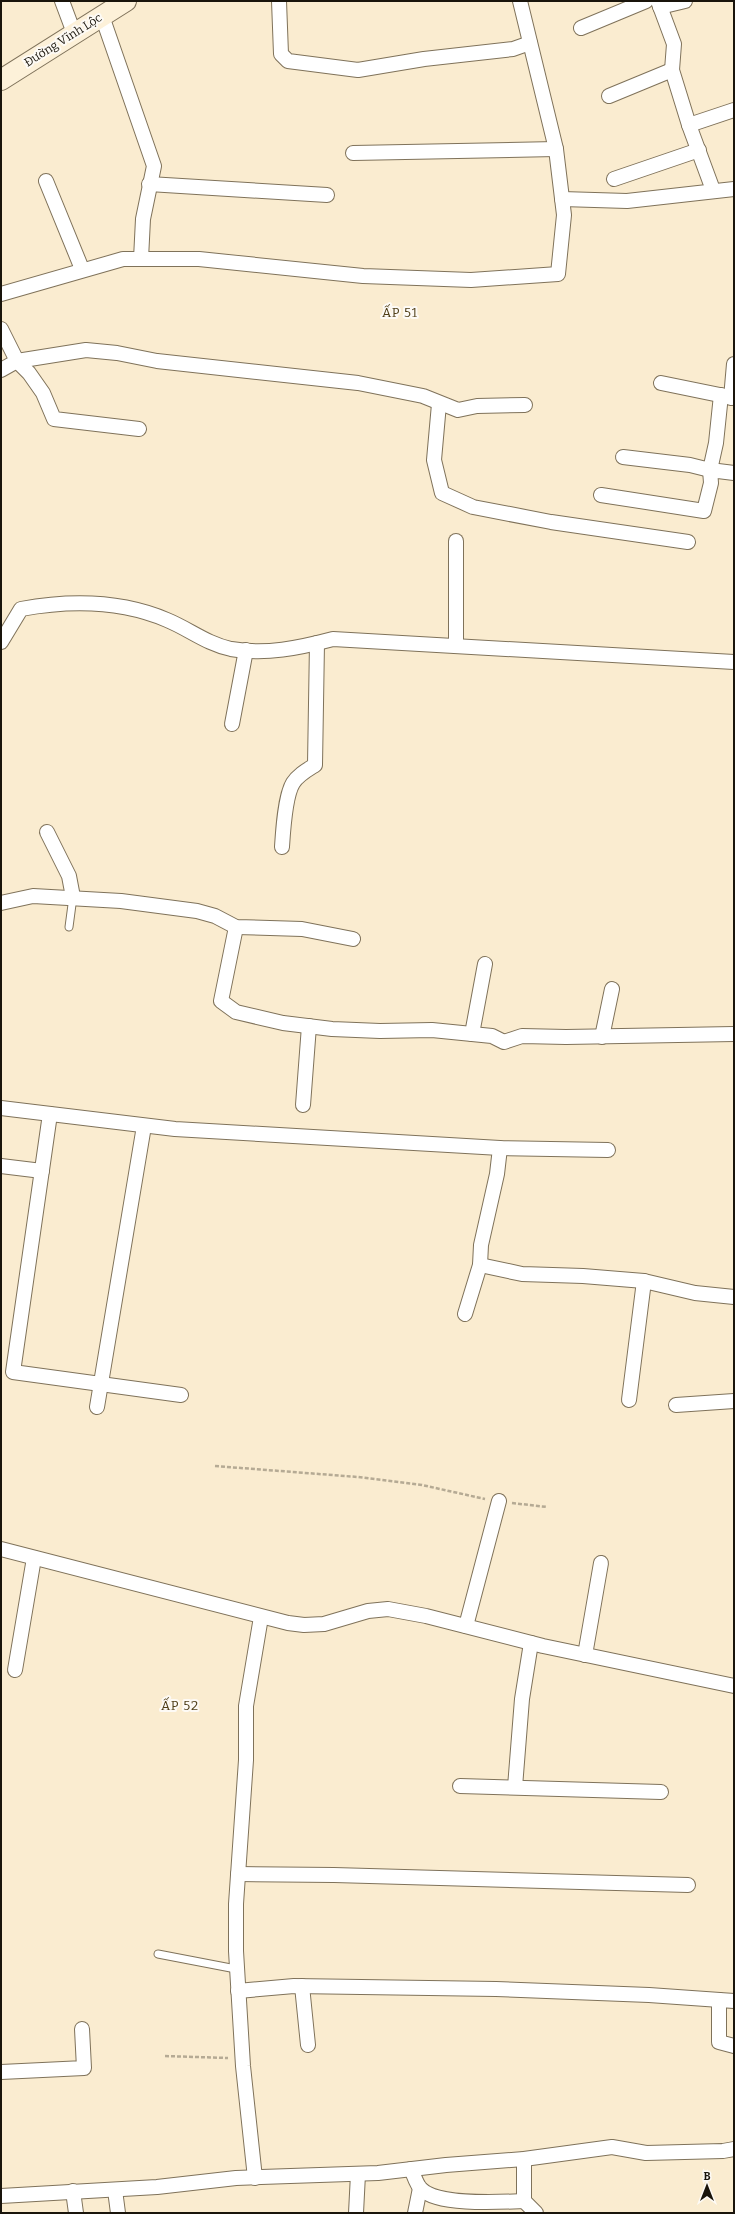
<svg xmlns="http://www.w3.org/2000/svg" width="735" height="2214" font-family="Bitter,serif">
<rect width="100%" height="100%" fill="#faecd0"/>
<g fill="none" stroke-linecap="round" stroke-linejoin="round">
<defs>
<g id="service">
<path d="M 69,927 L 73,897"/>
<path d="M 158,1954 L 236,1969"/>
</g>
<g id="minor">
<path d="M 62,1 L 74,33"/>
<path d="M 279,1 L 281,54 L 288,61 L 358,70 L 424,59 L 513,49 L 530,43"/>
<path d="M 658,1 L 674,44 L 672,70 L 689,125 L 713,190"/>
<path d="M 660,7 L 685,1"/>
<path d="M 102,16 L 154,166 L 143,219 L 141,259"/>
<path d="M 581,28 L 646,1"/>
<path d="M 609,96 L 672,70"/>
<path d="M 689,125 L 734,110"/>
<path d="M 353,153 L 556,149"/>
<path d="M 614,179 L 699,150"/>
<path d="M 46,181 L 82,269"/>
<path d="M 149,184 L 327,195"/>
<path d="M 562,199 L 627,201 L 734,189"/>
<path d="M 1,294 L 123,259 L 199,259 L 363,276 L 471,280 L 558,274 L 564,215 L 556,149 L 520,1"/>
<path d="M 1,329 L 17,361 L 29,373 L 43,393 L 54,419 L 139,429"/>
<path d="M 1,370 L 17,361 L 86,350 L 117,353 L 157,361 L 358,383 L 423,396 L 458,410 L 477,406 L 525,405"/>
<path d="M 661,383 L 734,398"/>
<path d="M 731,398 L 734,364"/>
<path d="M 439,404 L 434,460 L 442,493 L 473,507 L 551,522 L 688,542"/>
<path d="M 623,457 L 690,465 L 710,470 L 716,443 L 721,395"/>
<path d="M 601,495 L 704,511 L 711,483 L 710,470 L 734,473"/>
<path d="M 456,541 L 456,646"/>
<path d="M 1,642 L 21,609 C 70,600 120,600 167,620 C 189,629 207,644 231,649 C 266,655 299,648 333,639 L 734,662"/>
<path d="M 232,724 L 246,650"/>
<path d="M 47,832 L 69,876 L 73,897"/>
<path d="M 282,847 C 283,831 285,796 293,783 C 298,775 307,770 315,765 L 317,643"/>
<path d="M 1,903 L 33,896 L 121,901 L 197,911 L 215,916 L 236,927 L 302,929 L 353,939"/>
<path d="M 236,927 L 221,1001 L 236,1012 L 283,1023 L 332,1029 L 380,1031 L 432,1030 L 492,1036 L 504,1042 L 522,1036 L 566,1037 L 734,1034"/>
<path d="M 472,1034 L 485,964"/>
<path d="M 602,1037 L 612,989"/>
<path d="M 303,1105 L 309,1026"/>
<path d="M 1,1108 L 175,1129 L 500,1148 L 608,1150"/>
<path d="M 50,1114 L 13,1372 L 181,1395"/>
<path d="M 1,1166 L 42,1171"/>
<path d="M 480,1265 L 522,1274 L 583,1276 L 644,1281 L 695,1293 L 734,1297"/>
<path d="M 465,1314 L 480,1265 L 481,1245 L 497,1174 L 500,1148"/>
<path d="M 629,1400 L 644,1281"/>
<path d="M 676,1405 L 734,1401"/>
<path d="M 97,1407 L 144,1126"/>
<path d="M 1,1549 L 288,1623 L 304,1625 L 324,1624 L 368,1611 L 388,1609 L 426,1616 L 543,1646 L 734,1686"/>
<path d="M 466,1626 L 499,1501"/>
<path d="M 585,1655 L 601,1563"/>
<path d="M 15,1670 L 34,1558"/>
<path d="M 460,1786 L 661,1792"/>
<path d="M 515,1787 L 522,1699 L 531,1643"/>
<path d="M 238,1874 L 334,1875 L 688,1885"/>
<path d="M 302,1986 L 308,2045"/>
<path d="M 238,1991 L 294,1986 L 496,1989 L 649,1995 L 734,2001"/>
<path d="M 719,2000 L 719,2042 L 734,2046"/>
<path d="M 1,2072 L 84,2068 L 82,2029"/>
<path d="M 524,2159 L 524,2201 L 536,2213"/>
<path d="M 411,2169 C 414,2175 416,2184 421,2189 C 438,2206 500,2202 524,2201"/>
<path d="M 255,2178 L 243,2066 L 236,1951 L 236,1904 L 246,1760 L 246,1706 L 261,1617"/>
<path d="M 115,2190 L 118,2213"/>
<path d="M 73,2191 L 76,2213"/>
<path d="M 1,2196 L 157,2187 L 236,2178 L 378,2173 L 446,2165 L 524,2159 L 612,2147 L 646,2153 L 723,2151 L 734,2149"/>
<path d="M 356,2213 L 358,2174"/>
<path d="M 415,2213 L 420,2188"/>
</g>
<path id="secondary" d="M 1,80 L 126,1"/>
</defs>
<use href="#service" stroke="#7f725a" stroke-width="9"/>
<use href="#minor" stroke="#7f725a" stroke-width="16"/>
<use href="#secondary" stroke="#7f725a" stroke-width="22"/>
<g stroke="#b5aa94" stroke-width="2.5" stroke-dasharray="4 2" stroke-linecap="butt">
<path d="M 215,1466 L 358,1477 L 422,1485 L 485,1499"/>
<path d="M 512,1503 L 547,1507"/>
<path d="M 165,2056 L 228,2058"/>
</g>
<use href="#service" stroke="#fff" stroke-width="7"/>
<use href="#minor" stroke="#fff" stroke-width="14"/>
<use href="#secondary" stroke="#fdf1d9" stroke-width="20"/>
</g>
<g text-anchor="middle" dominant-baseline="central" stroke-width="4" stroke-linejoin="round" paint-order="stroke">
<g font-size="12" fill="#19140b" stroke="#fdfaf5">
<text transform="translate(63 40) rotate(-32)">Đường Vĩnh Lộc</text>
</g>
<g font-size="13" letter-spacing="1" fill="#4f3e17" stroke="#fdfaf5">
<text x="400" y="312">ẤP 51</text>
<text x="180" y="1705">ẤP 52</text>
</g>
</g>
<rect width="735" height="2214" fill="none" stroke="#19140b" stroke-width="4"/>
<g transform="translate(707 2186)" stroke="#fdfaf5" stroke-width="3" paint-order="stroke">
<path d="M0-3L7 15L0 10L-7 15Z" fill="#19140b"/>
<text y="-6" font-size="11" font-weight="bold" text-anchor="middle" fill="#19140b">B</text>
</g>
</svg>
